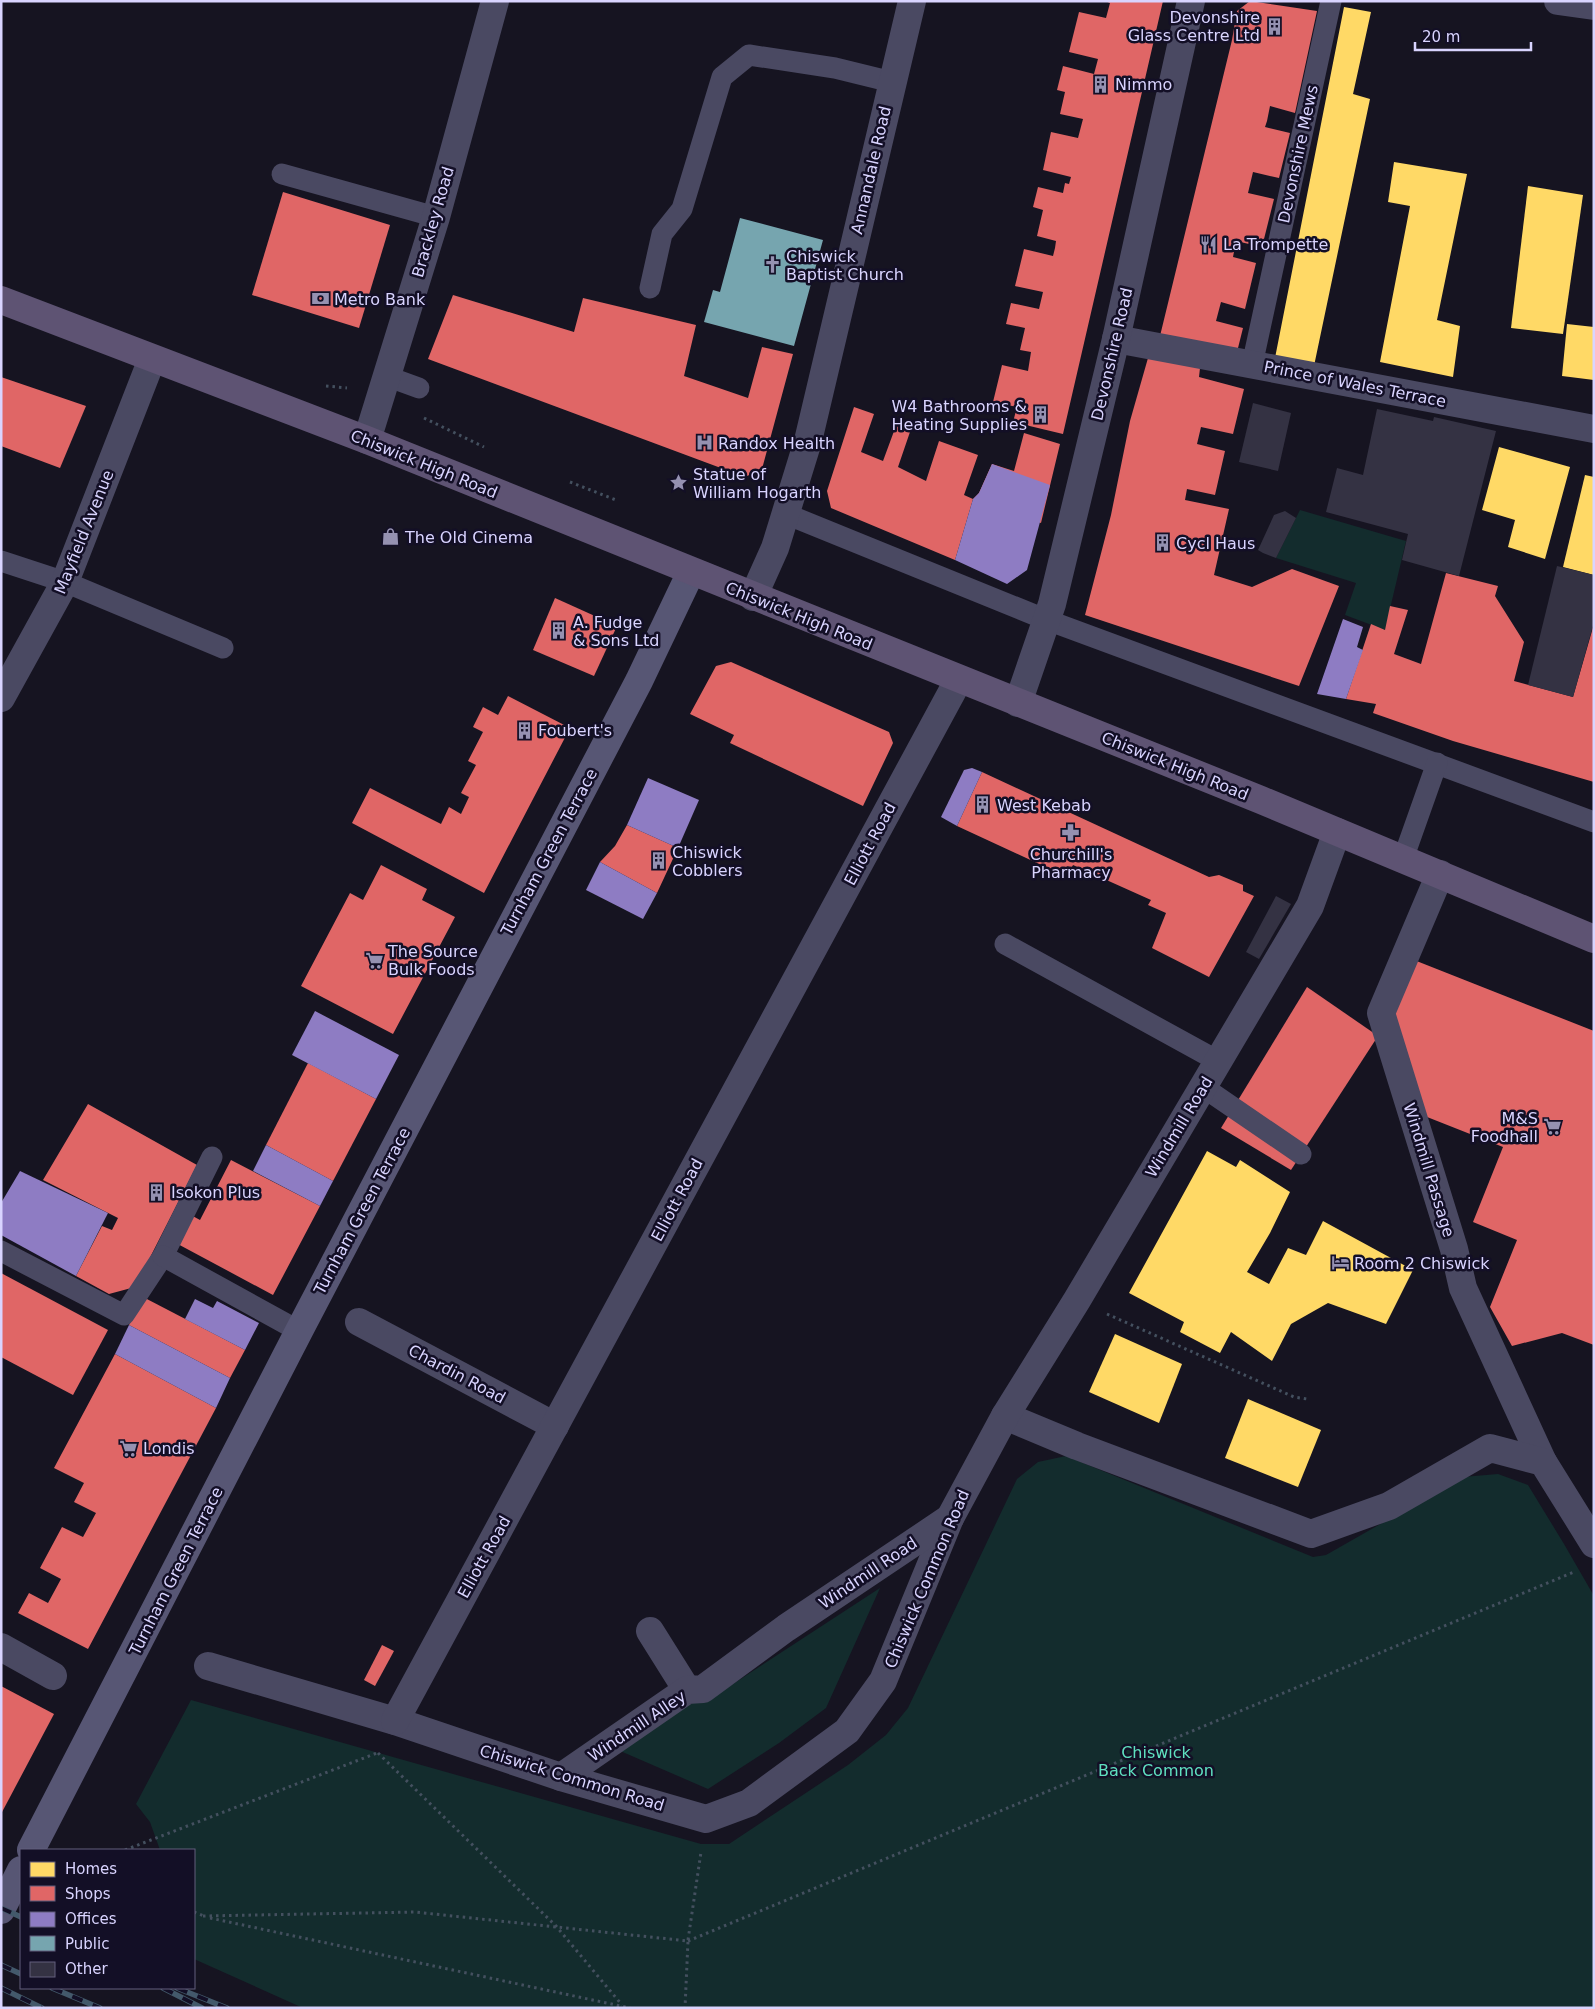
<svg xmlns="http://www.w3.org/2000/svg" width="1595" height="2009" font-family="'DejaVu Sans',sans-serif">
<rect width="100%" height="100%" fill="#161421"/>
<g fill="#132c2d">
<path d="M 1300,510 L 1406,541 L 1385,630 L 1345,615 L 1356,583 L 1276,558 Z"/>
<path d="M 1066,1456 L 1313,1557 L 1326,1555 L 1463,1477 L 1498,1474 L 1528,1485 L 1564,1544 L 1594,1596 L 1594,2008 L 303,2008 L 194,1959 L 194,1850 L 160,1850 L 150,1822 L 136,1804 L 191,1700 L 701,1844 L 729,1844 L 848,1765 L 886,1735 L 908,1708 L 1017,1479 L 1038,1462 Z"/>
<path d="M 880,1588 L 826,1708 L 779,1743 L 708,1789 L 618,1750 L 697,1700 L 710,1699 Z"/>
</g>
<g fill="#ffd966">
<path d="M 1344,7 L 1371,12 L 1353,94 L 1370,99 L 1314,366 L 1275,358 Z"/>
<path d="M 1394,162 L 1467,174 L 1437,320 L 1460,326 L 1453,377 L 1380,362 L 1410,206 L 1388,202 Z"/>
<path d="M 1528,186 L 1583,195 L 1563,334 L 1511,328 Z"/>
<path d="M 1567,324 L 1594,327 L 1594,380 L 1562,376 Z"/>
<path d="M 1499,447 L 1570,467 L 1545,559 L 1508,547 L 1515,520 L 1482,510 Z"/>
<path d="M 1585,475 L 1594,477 L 1594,575 L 1563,567 Z"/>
<path d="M 1207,1151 L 1236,1167 L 1240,1160 L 1290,1192 L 1270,1233 L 1247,1272 L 1269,1284 L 1288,1248 L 1306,1255 L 1323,1221 L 1413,1270 L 1386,1324 L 1328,1303 L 1291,1324 L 1272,1361 L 1231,1332 L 1220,1353 L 1180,1332 L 1184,1322 L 1129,1293 Z"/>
<path d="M 1115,1334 L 1182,1364 L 1159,1423 L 1089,1392 Z"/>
<path d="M 1248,1399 L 1321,1430 L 1298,1487 L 1225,1458 Z"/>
</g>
<g fill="#e06666">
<path d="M 1105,1 L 1163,1 L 1063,434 L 1013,422 L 1017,407 L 993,402 L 1002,365 L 1028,371 L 1031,352 L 1020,350 L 1025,328 L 1006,324 L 1011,303 L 1039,309 L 1043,292 L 1015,286 L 1024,249 L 1053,256 L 1055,248 L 1056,241 L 1037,236 L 1043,210 L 1033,207 L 1038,187 L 1063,193 L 1065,183 L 1069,184 L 1071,177 L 1043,170 L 1051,132 L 1078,138 L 1083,119 L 1060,114 L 1065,92 L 1057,90 L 1063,66 L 1094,74 L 1098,59 L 1069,52 L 1079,12 L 1106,18 L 1110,3 Z"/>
<path d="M 1250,1 L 1317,11 L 1295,113 L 1270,106 L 1267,121 L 1265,127 L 1290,133 L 1279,178 L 1253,172 L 1248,193 L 1274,199 L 1262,247 L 1236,241 L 1233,257 L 1256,263 L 1245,309 L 1221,302 L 1216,321 L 1243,328 L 1236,356 L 1160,336 L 1232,40 L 1237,11 Z"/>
<path d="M 283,192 L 390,225 L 359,328 L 252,295 Z"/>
<path d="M 453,295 L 574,332 L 583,298 L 696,325 L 684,376 L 748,398 L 762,347 L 793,354 L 762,469 L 745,477 L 428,359 Z"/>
<path d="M 1148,358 L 1200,368 L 1199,377 L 1244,389 L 1233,434 L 1201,427 L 1197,444 L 1225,451 L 1215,495 L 1187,489 L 1185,500 L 1229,509 L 1214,575 L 1252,587 L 1292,569 L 1339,586 L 1299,686 L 1085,615 L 1111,515 L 1130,421 Z"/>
<path d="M 1,377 L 86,406 L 60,468 L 1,446 Z"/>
<path d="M 854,407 L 874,414 L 861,452 L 883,461 L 897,423 L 911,429 L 898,467 L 926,481 L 939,441 L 978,455 L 964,495 L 973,499 L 955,560 L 831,508 L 827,491 Z"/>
<path d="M 1024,433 L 1060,444 L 1041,523 L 973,499 L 979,493 L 992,464 L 1014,471 Z"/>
<path d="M 1446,573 L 1498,586 L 1495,596 L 1524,642 L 1514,681 L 1573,697 L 1594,624 L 1594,782 L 1453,741 L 1373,713 L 1376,704 L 1346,699 L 1371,624 L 1385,630 L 1390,606 L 1408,610 L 1394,654 L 1421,664 Z"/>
<path d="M 555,598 L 617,626 L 594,676 L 533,650 Z"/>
<path d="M 731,662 L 889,732 L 893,743 L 863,806 L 730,743 L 734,735 L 690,714 L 716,666 Z"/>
<path d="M 508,696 L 570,728 L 484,893 L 352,823 L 370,788 L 441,824 L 449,807 L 461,814 L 469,797 L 461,793 L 476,765 L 468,761 L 483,732 L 473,727 L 483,707 L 498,715 Z"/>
<path d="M 982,772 L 1209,877 L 1219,875 L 1243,885 L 1243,891 L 1254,896 L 1209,977 L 1152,948 L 1166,913 L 1148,905 L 1151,900 L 1073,865 L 1067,877 L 957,826 Z"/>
<path d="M 627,825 L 678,848 L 657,893 L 600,862 L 615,846 Z"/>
<path d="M 381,865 L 427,889 L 422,900 L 455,917 L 393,1034 L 301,986 L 350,893 L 363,900 Z"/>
<path d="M 1414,960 L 1594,1031 L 1594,1345 L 1562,1333 L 1512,1346 L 1490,1307 L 1517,1240 L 1473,1222 L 1503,1147 L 1422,1115 L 1409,1058 L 1390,1015 Z"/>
<path d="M 1307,987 L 1378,1036 L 1291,1170 L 1221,1128 Z"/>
<path d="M 308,1063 L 376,1099 L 333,1181 L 266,1145 Z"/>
<path d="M 88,1104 L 197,1165 L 135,1287 L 109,1294 L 76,1276 L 102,1226 L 112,1230 L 118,1218 L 43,1180 Z"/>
<path d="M 231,1160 L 320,1206 L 273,1295 L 174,1242 L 189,1214 L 200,1220 Z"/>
<path d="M 1,1273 L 108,1330 L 73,1395 L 1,1357 Z"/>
<path d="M 143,1297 L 245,1350 L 230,1378 L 129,1325 Z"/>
<path d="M 115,1354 L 216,1408 L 88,1649 L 18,1613 L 29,1593 L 48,1603 L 61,1579 L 40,1568 L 62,1527 L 83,1537 L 96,1513 L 74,1502 L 84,1483 L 54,1468 Z"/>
<path d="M 382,1645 L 394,1651 L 375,1686 L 364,1680 Z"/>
<path d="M 1,1686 L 54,1714 L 1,1814 Z"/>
</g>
<g fill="#8e7cc3">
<path d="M 992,464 L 1050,485 L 1027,570 L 1007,584 L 955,560 L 973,499 L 979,493 Z"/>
<path d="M 1343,619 L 1363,627 L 1357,647 L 1363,650 L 1346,699 L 1317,694 Z"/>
<path d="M 972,768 L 982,772 L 957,826 L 941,817 L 964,770 Z"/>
<path d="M 648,778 L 699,800 L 678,848 L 627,825 Z"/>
<path d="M 600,862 L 657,893 L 643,919 L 586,890 Z"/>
<path d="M 315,1011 L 399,1055 L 376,1099 L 292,1055 Z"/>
<path d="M 266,1145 L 333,1181 L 320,1206 L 253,1171 Z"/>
<path d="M 20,1171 L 108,1213 L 76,1276 L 1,1235 L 1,1203 Z"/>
<path d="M 195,1299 L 213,1308 L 217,1301 L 259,1323 L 245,1350 L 185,1319 Z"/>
<path d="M 129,1325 L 230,1378 L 216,1408 L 115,1354 Z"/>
</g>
<path fill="#76a5af" d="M 740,218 L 823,240 L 794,346 L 704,322 L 713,290 L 720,292 Z"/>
<g fill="#343243">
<path d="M 1253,403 L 1291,413 L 1278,471 L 1239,462 Z"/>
<path d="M 1377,409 L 1433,421 L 1434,417 L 1496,431 L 1459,576 L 1402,560 L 1408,534 L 1326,512 L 1337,468 L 1363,475 Z"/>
<path d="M 1285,511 L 1296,518 L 1276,558 L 1263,553 L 1258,550 L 1274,515 Z"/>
<path d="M 1557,566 L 1594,575 L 1594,622 L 1573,697 L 1528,685 Z"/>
<path d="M 1276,896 L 1291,904 L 1259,959 L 1246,952 Z"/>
</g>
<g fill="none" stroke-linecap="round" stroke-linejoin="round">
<g stroke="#44505f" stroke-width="3" stroke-dasharray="2.5 4" stroke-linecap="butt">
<path d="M 326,386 L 347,388"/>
<path d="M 424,418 L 484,447"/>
<path d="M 570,482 L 616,500"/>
<path d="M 1107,1314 L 1294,1397 L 1307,1399"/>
<path d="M 378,1753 L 556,1926 L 622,2005"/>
<path d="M 125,1850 L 377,1753"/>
<path d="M 194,1912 L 204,1916"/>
<path d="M 203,1916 L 415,1912 L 688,1941 L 685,2008"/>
<path d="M 210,1918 L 630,2008"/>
<path d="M 688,1940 L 701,1852"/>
<path d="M 688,1941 L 1574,1572"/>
</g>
<g stroke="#4a4962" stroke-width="21">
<path d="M 282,174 L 436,217"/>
<path d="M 650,288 L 662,234 L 682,209 L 722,77 L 749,55 L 835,68 L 892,82"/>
<path d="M 1252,365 L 1331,1"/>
<path d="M 386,376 L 419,388"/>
<path d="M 786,514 L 1047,620 L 1594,822"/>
<path d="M 1,561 L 65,582 L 223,648"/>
<path d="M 1403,859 L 1437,763"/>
<path d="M 1005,944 L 1218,1061"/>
<path d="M 1203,1087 L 1301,1154"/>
<path d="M 1,1251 L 124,1315 L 163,1256 L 212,1157"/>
<path d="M 163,1256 L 299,1331"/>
</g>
<g stroke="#4a4962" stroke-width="28">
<path d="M 1558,1 L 1594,6"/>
<path d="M 1116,339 L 1594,429"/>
<path d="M 367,440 L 436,217 L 495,1"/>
<path d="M 753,597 L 775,548 L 808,441 L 912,1"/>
<path d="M 1,698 L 65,582 L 152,359"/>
<path d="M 1018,703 L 1052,604 L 1116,339 L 1191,1"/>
<path d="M 1440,874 L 1381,1013 L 1454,1249 L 1463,1288 L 1543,1462"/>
<path d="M 359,1322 L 555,1426"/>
<path d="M 1005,1416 L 1077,1446 L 1311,1534 L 1389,1506 L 1490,1448 L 1543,1462 L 1594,1544"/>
<path d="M 650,1631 L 687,1690"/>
<path d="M 1,1647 L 53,1676"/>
<path d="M 208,1666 L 395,1721 L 561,1777 L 706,1819 L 749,1803 L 847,1731 L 883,1681 L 950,1518 L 1005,1416 L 1077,1300 L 1310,906 L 1337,832"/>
<path d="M 395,1721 L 959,679"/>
<path d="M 561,1777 L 687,1690 L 703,1689 L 786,1628 L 950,1518"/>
</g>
<g stroke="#575674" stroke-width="28">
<path d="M 31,1850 L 299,1331 L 639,681 L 691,572"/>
<path d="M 1,1910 L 21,1870"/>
</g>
<path stroke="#5e5373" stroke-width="28" d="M 1,300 L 367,440 L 1261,800 L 1594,939"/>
<defs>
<g id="rail">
<path d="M 1,1908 L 21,1917"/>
<path d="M 1,1965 L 21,1974"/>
<path d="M 1,1988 L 42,2008"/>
<path d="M 52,1988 L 100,2008"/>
<path d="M 163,1988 L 202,2008"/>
<path d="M 177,1988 L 227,2008"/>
</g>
</defs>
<use href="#rail" stroke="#43596b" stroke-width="5.5"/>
<use href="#rail" stroke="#130f26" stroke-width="4" stroke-dasharray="11" stroke-linecap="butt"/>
</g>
<defs>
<symbol id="building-bare" viewBox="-9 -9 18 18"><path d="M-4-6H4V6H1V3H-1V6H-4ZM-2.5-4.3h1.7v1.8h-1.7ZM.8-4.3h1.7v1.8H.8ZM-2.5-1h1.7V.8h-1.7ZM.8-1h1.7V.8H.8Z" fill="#9591b1" stroke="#130f26" stroke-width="2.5" paint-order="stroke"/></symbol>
<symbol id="restaurant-bare" viewBox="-9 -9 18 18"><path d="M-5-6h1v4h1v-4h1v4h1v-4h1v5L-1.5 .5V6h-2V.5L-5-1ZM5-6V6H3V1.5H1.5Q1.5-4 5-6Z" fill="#9591b1" stroke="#130f26" stroke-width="2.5" paint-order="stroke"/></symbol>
<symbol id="church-bare" viewBox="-9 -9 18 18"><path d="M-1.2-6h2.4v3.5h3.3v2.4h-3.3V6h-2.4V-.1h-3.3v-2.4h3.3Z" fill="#9591b1" stroke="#130f26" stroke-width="2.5" paint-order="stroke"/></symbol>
<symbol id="bank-bare" viewBox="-9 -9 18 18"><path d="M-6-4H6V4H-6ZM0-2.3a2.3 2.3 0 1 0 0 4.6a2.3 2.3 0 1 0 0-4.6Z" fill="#9591b1" stroke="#130f26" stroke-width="2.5" paint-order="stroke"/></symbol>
<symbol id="hospital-bare" viewBox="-9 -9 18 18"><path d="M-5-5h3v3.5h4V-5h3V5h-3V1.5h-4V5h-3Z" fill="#9591b1" stroke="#130f26" stroke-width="2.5" paint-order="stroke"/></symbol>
<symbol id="sight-bare" viewBox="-9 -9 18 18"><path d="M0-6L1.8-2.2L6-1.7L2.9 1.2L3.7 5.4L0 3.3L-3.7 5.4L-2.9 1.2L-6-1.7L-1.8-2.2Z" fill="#9591b1" stroke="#130f26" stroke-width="2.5" paint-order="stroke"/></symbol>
<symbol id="shop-bare" viewBox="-9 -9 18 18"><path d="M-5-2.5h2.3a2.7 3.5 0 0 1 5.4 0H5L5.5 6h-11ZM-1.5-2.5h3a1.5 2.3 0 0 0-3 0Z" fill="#9591b1" stroke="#130f26" stroke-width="2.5" paint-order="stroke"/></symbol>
<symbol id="pharmacy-bare" viewBox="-9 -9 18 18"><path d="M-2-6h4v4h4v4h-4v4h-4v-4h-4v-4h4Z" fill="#9591b1" stroke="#130f26" stroke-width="2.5" paint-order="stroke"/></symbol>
<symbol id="supermarket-bare" viewBox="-9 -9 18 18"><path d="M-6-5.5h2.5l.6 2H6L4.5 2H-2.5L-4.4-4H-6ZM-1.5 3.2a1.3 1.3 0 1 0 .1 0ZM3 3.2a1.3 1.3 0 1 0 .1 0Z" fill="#9591b1" stroke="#130f26" stroke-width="2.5" paint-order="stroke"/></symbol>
<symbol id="hotel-bare" viewBox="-9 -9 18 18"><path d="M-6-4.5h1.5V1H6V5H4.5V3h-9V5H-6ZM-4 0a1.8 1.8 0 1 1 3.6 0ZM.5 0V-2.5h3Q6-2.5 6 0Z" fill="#9591b1" stroke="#130f26" stroke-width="2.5" paint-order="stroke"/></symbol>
</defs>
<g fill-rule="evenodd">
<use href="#building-bare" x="1262" y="14" width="25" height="25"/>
<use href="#building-bare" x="1088" y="72" width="25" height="25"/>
<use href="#restaurant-bare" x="1196" y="232" width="25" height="25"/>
<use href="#church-bare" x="760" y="252" width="25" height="25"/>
<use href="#bank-bare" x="308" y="286" width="25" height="25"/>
<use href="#building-bare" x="1028" y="402" width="25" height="25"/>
<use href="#hospital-bare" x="692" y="430" width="25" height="25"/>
<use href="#sight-bare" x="666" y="470" width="25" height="25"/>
<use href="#shop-bare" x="378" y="524" width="25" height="25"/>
<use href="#building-bare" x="1150" y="530" width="25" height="25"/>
<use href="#building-bare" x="546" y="618" width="25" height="25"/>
<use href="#building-bare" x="512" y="718" width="25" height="25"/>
<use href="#building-bare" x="970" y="792" width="25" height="25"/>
<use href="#pharmacy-bare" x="1058" y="820" width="25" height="25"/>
<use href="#building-bare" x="646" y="848" width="25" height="25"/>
<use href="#supermarket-bare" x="362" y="948" width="25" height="25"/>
<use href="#supermarket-bare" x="1540" y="1114" width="25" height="25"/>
<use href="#building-bare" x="144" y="1180" width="25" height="25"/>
<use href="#hotel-bare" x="1328" y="1250" width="25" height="25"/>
<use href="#supermarket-bare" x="116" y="1436" width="25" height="25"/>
</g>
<g text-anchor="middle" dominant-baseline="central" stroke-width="5" stroke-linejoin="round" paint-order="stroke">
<g font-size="16" fill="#d9d4ff" stroke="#130f26" text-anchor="start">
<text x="1260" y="17" text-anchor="end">Devonshire<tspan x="1260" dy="18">Glass Centre Ltd</tspan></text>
<text x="1115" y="84">Nimmo</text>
<text x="1223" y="244">La Trompette</text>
<text x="786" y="256">Chiswick<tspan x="786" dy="18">Baptist Church</tspan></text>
<text x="334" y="299">Metro Bank</text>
<text x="1027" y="406" text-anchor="end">W4 Bathrooms &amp;<tspan x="1027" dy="18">Heating Supplies</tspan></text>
<text x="718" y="443">Randox Health</text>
<text x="693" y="474">Statue of<tspan x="693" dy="18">William Hogarth</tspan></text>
<text x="405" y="537">The Old Cinema</text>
<text x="1176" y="543">Cycl Haus</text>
<text x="573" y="622">A. Fudge<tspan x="573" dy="18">&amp; Sons Ltd</tspan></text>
<text x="538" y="730">Foubert's</text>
<text x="997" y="805">West Kebab</text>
<text x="672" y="852">Chiswick<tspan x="672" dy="18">Cobblers</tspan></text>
<text x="1071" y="854" text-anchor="middle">Churchill's<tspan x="1071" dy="18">Pharmacy</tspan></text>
<text x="388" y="951">The Source<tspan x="388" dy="18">Bulk Foods</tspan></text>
<text x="1538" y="1118" text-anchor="end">M&amp;S<tspan x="1538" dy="18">Foodhall</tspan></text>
<text x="171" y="1192">Isokon Plus</text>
<text x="1354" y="1263">Room 2 Chiswick</text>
<text x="143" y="1448">Londis</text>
</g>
<g font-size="16" fill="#d9d4ff" stroke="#130f26">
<text transform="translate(1298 154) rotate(-78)">Devonshire Mews</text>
<text transform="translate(871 170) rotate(-77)">Annandale Road</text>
<text transform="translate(433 222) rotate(-74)">Brackley Road</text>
<text transform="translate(1112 354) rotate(-77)">Devonshire Road</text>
<text transform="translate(1355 384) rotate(11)">Prince of Wales Terrace</text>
<text transform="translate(424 464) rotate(22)">Chiswick High Road</text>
<text transform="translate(84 532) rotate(-68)">Mayfield Avenue</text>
<text transform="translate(799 616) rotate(22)">Chiswick High Road</text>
<text transform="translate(1175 766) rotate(22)">Chiswick High Road</text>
<text transform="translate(870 844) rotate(-62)">Elliott Road</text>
<text transform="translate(549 852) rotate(-62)">Turnham Green Terrace</text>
<text transform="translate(1179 1127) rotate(-59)">Windmill Road</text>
<text transform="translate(1429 1170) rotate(73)">Windmill Passage</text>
<text transform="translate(677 1200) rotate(-62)">Elliott Road</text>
<text transform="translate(362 1211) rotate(-62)">Turnham Green Terrace</text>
<text transform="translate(457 1374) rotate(28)">Chardin Road</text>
<text transform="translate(484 1557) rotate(-61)">Elliott Road</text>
<text transform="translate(176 1571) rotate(-63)">Turnham Green Terrace</text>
<text transform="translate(868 1573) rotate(-34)">Windmill Road</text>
<text transform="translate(927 1579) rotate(-67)">Chiswick Common Road</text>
<text transform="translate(637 1726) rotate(-34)">Windmill Alley</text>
<text transform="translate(572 1778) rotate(17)">Chiswick Common Road</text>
</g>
<g font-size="16" fill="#5fe0c0" stroke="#130f26">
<text x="1156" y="1752">Chiswick<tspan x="1156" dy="18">Back Common</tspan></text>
</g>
</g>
<rect width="1595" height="2009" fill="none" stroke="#d9d4ff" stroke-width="5"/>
<rect x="20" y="1849" width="175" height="140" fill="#130f26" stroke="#625e7d"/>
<rect x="30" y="1862" width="25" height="15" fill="#ffd966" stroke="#625e7d"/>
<text x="65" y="1874" font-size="15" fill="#d9d4ff">Homes</text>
<rect x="30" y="1886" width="25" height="15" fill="#e06666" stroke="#625e7d"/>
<text x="65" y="1899" font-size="15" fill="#d9d4ff">Shops</text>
<rect x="30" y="1912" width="25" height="15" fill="#8e7cc3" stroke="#625e7d"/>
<text x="65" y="1924" font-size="15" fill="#d9d4ff">Offices</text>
<rect x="30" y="1936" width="25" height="15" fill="#76a5af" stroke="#625e7d"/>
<text x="65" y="1949" font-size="15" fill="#d9d4ff">Public</text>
<rect x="30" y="1962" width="25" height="15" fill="#343243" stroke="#625e7d"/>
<text x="65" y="1974" font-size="15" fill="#d9d4ff">Other</text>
<path d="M1415 42v8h116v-8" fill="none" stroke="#d9d4ff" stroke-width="2.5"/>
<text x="1422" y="42" font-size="15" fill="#d9d4ff" stroke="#130f26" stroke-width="4" paint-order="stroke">20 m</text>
</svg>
